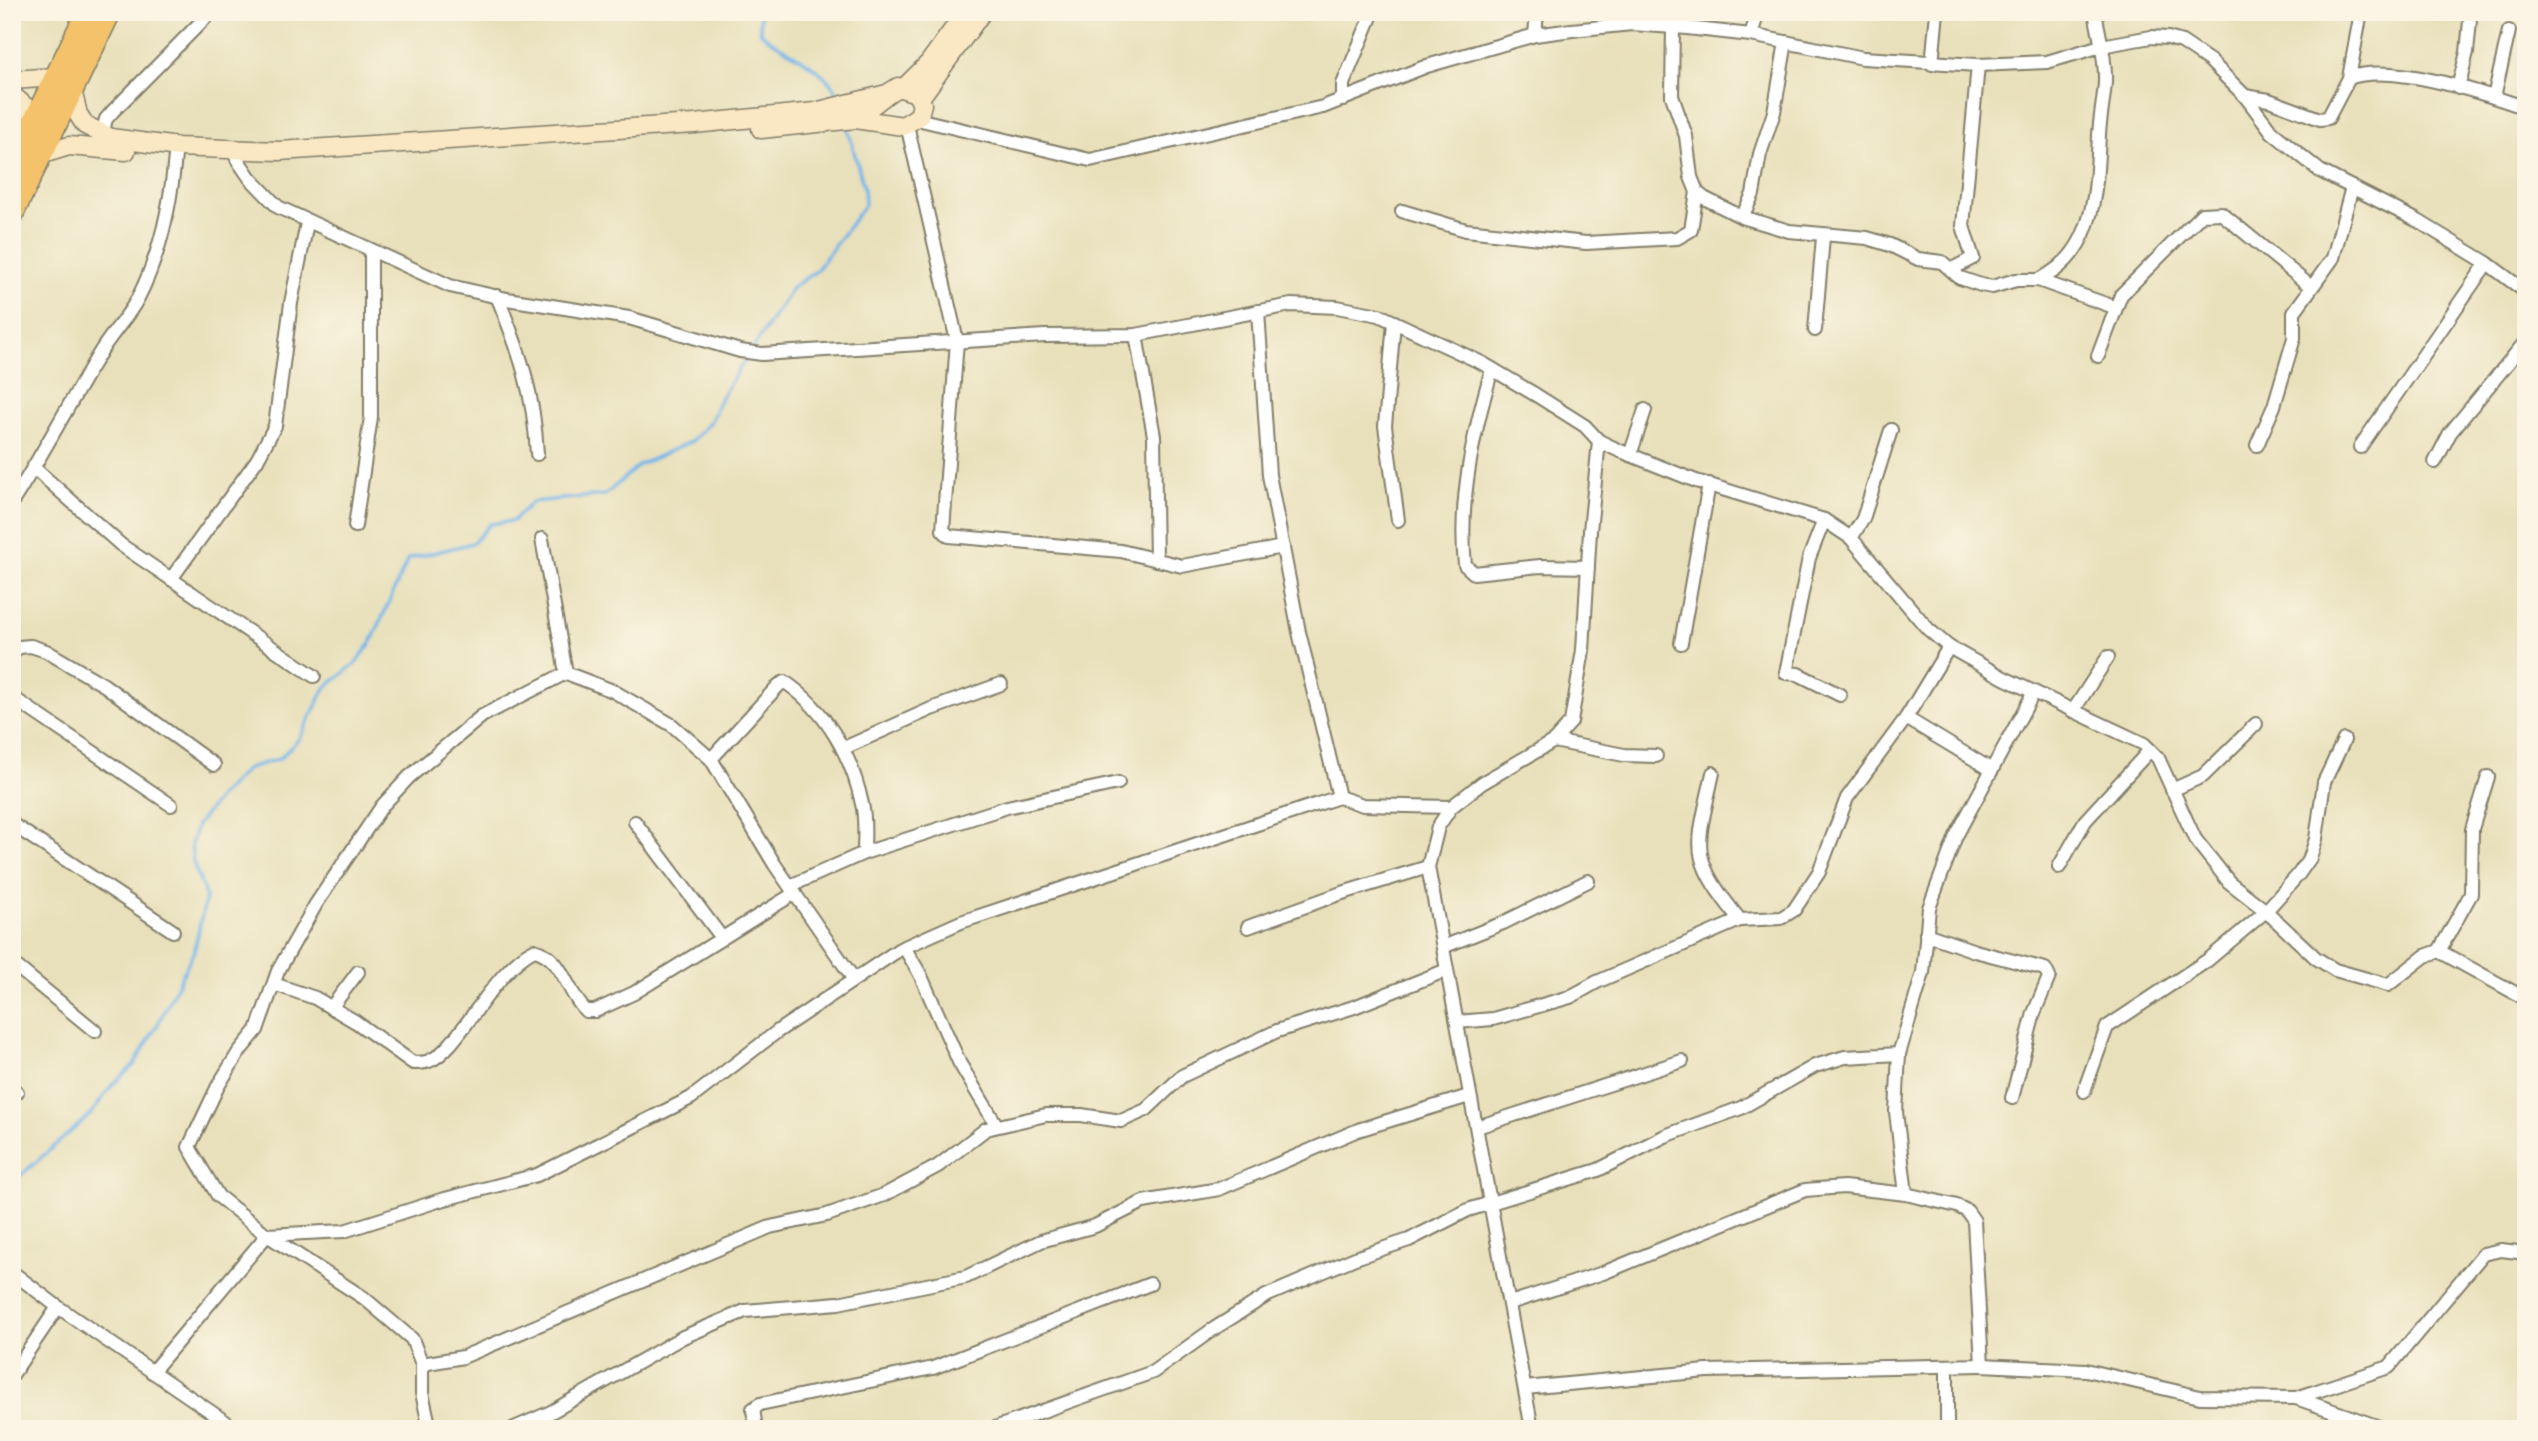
<svg xmlns="http://www.w3.org/2000/svg" width="2538" height="1441" font-family="'Indie Flower',sans-serif">
<rect width="100%" height="100%" fill="#fcf5e5"/>
<filter id="ink" filterUnits="userSpaceOnUse"><feTurbulence type="fractalNoise" baseFrequency=".0143" numOctaves="2"/><feDisplacementMap in="SourceGraphic" scale="14" xChannelSelector="R" yChannelSelector="G"/><feConvolveMatrix kernelMatrix="1 2 1 2 8 2 1 2 1" color-interpolation-filters="sRGB"/></filter>
<filter id="wash" filterUnits="userSpaceOnUse"><feTurbulence type="fractalNoise" baseFrequency=".00686" numOctaves="4" result="noise"/><feDisplacementMap in="SourceGraphic" scale="28" xChannelSelector="R" yChannelSelector="G"/><feGaussianBlur stdDeviation="1.57" result="paint"/><feColorMatrix in="noise" values="0 0 0 0 0 0 0 0 0 0 0 0 0 0 0 0 0 1.4 0 .05"/><feComposite in="paint" operator="in"/></filter>
<g filter="url(#wash)">
<rect width="100%" height="100%" fill="#e8e0ba"/>
<g fill="none" stroke-linecap="round" stroke-linejoin="round">
<g stroke="#74b5e9" stroke-width="3.5">
<path d="M 760,12 L 760,32 C 785,54 830,67 840,101"/>
<path d="M 753,348 L 793,287 L 816,271 L 865,204 L 864,188 L 847,125"/>
<path d="M 12,1183 L 91,1114 L 112,1085 L 134,1065 L 158,1024 L 194,951 L 206,897 L 193,862 L 191,845 L 197,825 L 220,796 L 248,768 L 279,759 L 300,738 L 325,688 L 355,664 L 371,643 L 408,559 L 473,543 L 490,524 L 513,521 L 532,502 L 605,495 L 639,465 L 692,441 L 711,421 L 721,397 L 749,354"/>
</g>
</g>
</g>
<g filter="url(#ink)">
<g fill="none" stroke-linecap="round" stroke-linejoin="round">
<defs>
<g id="street">
<path d="M 1673,26 L 1672,96 L 1686,136 L 1691,177 L 1697,192 L 1704,198 L 1742,217 L 1789,231 L 1867,238 L 1890,245 L 1918,259 L 1942,262 L 1960,278 L 1981,285 L 1992,287 L 2016,280 L 2038,280 L 2114,307"/>
<path d="M 1535,35 L 1537,12"/>
<path d="M 1751,35 L 1758,12"/>
<path d="M 1932,64 L 1937,12"/>
<path d="M 2349,78 L 2361,12"/>
<path d="M 2458,88 L 2467,52 L 2470,21"/>
<path d="M 2245,96 L 2269,100 L 2320,119 L 2328,118 L 2349,78 C 2391,62 2483,93 2526,108"/>
<path d="M 2494,97 L 2509,31"/>
<path d="M 1343,100 L 1343,84 L 1373,12"/>
<path d="M 917,119 L 1090,160 L 1323,107 L 1427,66 L 1535,35 L 1572,30 L 1632,24 L 1687,28 L 1751,35 L 1863,58 L 1978,65 L 2047,62 L 2101,46 L 2151,37 L 2168,38 L 2182,42 L 2210,61 L 2245,96 L 2272,132 L 2320,171 L 2418,221 L 2487,263 L 2526,292"/>
<path d="M 907,125 L 957,341 L 943,530 L 949,536 L 1121,551 L 1182,566 L 1283,547"/>
<path d="M 102,135 L 106,119 L 113,111 L 211,12"/>
<path d="M 237,159 L 250,178 L 278,207 L 450,286 L 507,299 L 629,318 L 740,351 L 762,354 L 1045,336 L 1136,335 L 1291,305 L 1337,307 L 1379,315 L 1482,363 L 1536,395 L 1585,426 L 1599,441 L 1618,450 L 1696,481 L 1824,520 L 1851,538 L 1928,629 L 1949,647 L 2004,678 L 2144,744 L 2158,758 L 2195,839 L 2229,882 L 2266,911 L 2316,958 L 2335,970 L 2388,985 L 2425,956 L 2439,951 L 2471,894 L 2472,829 L 2488,777"/>
<path d="M 1402,211 L 1466,230 L 1586,243 L 1677,238 L 1691,230 L 1697,192"/>
<path d="M 1742,217 L 1753,194 L 1760,154 L 1774,112 L 1786,42"/>
<path d="M 1952,269 L 1973,258 L 1963,226 L 1978,65"/>
<path d="M 2038,280 C 2096,254 2096,190 2099,135 C 2100,117 2104,99 2105,82 C 2106,59 2099,35 2095,12"/>
<path d="M 497,296 C 520,352 534,393 537,454"/>
<path d="M 1394,322 L 1385,426 L 1398,520"/>
<path d="M 1815,330 L 1823,237"/>
<path d="M 1136,335 L 1154,436 L 1156,560"/>
<path d="M 2098,356 L 2121,295 L 2202,214 L 2221,213 L 2310,286"/>
<path d="M 1492,369 C 1474,431 1458,500 1465,565 L 1474,573 L 1540,566 L 1588,567"/>
<path d="M 2257,445 L 2274,406 L 2294,338 L 2294,312 L 2333,258 L 2352,187"/>
<path d="M 2360,447 L 2487,263"/>
<path d="M 1630,455 L 1645,410"/>
<path d="M 2435,462 L 2450,433 L 2526,341"/>
<path d="M 34,468 L 121,545 L 314,676"/>
<path d="M 12,502 C 44,453 70,401 101,351 C 112,333 128,317 138,298 C 160,255 171,204 175,155"/>
<path d="M 1824,520 L 1809,558 L 1786,673 L 1798,674 L 1840,695"/>
<path d="M 355,526 L 371,417 L 371,252"/>
<path d="M 1851,538 L 1863,519 L 1891,430"/>
<path d="M 542,539 L 566,673"/>
<path d="M 171,579 L 257,460 L 275,426 L 291,303 L 307,223"/>
<path d="M 1681,643 L 1709,484"/>
<path d="M 12,653 L 19,647 L 31,646 L 46,651 L 104,685 L 214,765"/>
<path d="M 12,697 L 171,805"/>
<path d="M 2073,711 L 2108,657"/>
<path d="M 1906,718 L 1992,770"/>
<path d="M 1554,741 L 1624,755 L 1656,756"/>
<path d="M 844,748 L 931,709 L 1001,684"/>
<path d="M 711,759 L 779,685 L 785,682 C 826,710 852,756 862,804 C 866,819 864,837 864,853"/>
<path d="M 1713,773 C 1696,851 1688,855 1740,920"/>
<path d="M 2172,790 L 2203,776 L 2256,724"/>
<path d="M 1339,797 L 1363,805 L 1451,807"/>
<path d="M 635,822 L 722,938"/>
<path d="M 12,824 L 173,931"/>
<path d="M 2059,867 L 2085,821 L 2150,750"/>
<path d="M 790,886 L 864,853 L 1007,807 L 1118,783"/>
<path d="M 1248,927 L 1339,894 L 1428,867"/>
<path d="M 1926,934 L 1975,951 L 2045,969 L 2049,977 L 2034,1013 L 2012,1098"/>
<path d="M 904,947 L 920,974 L 960,1064 L 997,1126"/>
<path d="M 1443,947 L 1503,923 L 1588,881"/>
<path d="M 2439,951 L 2526,999"/>
<path d="M 12,963 L 95,1031"/>
<path d="M 274,984 L 315,998 L 356,1022 L 413,1063 C 418,1063 424,1063 429,1061 C 458,1051 493,970 534,950 C 564,957 566,993 586,1011 L 595,1011 L 634,993 L 795,893"/>
<path d="M 331,1008 L 358,972"/>
<path d="M 1457,1022 L 1493,1019 L 1570,997 L 1597,982 L 1740,920 L 1781,918 L 1794,910 L 1819,872 L 1847,798 L 1906,718 L 1949,647"/>
<path d="M 12,1090 L 17,1092"/>
<path d="M 2084,1091 L 2107,1027 L 2208,960 L 2266,911 L 2298,875 L 2310,858 L 2316,839 L 2324,782 L 2344,740"/>
<path d="M 1477,1127 L 1682,1061"/>
<path d="M 1906,1194 L 1896,1112 L 1899,1054 L 1923,973 L 1929,908 L 1956,836 L 2034,692"/>
<path d="M 12,1272 L 58,1307 L 236,1429"/>
<path d="M 1510,1303 L 1603,1273 L 1805,1190 L 1844,1187 L 1906,1194 L 1957,1206 L 1967,1211 L 1974,1221 L 1982,1365 L 1707,1371 L 1525,1388"/>
<path d="M 422,1364 L 463,1357 L 770,1227 L 827,1215 L 884,1195 L 938,1166 L 986,1129 L 1046,1115 L 1081,1115 L 1121,1121 L 1146,1110 L 1182,1076 L 1277,1031 L 1354,1007 L 1447,970"/>
<path d="M 1982,1365 L 2086,1370 L 2200,1397 L 2296,1398 L 2385,1429"/>
<path d="M 152,1372 L 267,1235 L 344,1231 L 441,1200 L 537,1175 L 691,1098 L 778,1031 L 900,949 L 961,922 L 1339,797 L 1299,632 L 1269,475 L 1258,311"/>
<path d="M 12,1375 L 58,1307"/>
<path d="M 2296,1398 L 2389,1367 L 2483,1254 L 2501,1250 L 2526,1253"/>
<path d="M 430,1429 L 422,1393 L 422,1364 L 412,1339 L 364,1298 L 267,1235 L 218,1196 L 189,1147 L 218,1086 L 239,1052 L 257,1030 L 278,971 L 316,904 L 382,806 L 409,777 L 482,716 L 566,673 L 613,691 L 672,725 L 711,759 L 775,865 L 853,978"/>
<path d="M 512,1429 L 551,1412 L 683,1337 L 745,1311 L 838,1303 L 966,1277 L 1041,1241 L 1095,1226 L 1143,1202 L 1219,1189 L 1358,1130 L 1469,1096"/>
<path d="M 756,1429 L 753,1409 L 760,1404 L 933,1368 L 1150,1284"/>
<path d="M 992,1429 L 1153,1372 L 1212,1330 L 1266,1296 L 1355,1258 L 1409,1240 L 1468,1210 L 1598,1170 L 1665,1136 L 1741,1108 L 1815,1066 L 1845,1057 L 1899,1054"/>
<path d="M 1532,1429 L 1428,867 L 1438,827 L 1451,807 L 1482,783 L 1554,741 L 1571,722 L 1583,650 L 1590,531 L 1599,441"/>
<path d="M 1947,1429 L 1947,1367"/>
</g>
<g id="secondary">
<path d="M 12,80 L 56,77"/>
<path d="M 71,86 L 78,114 L 85,125 L 111,138 L 178,147 L 279,151 L 694,124 L 815,112 L 887,94 L 898,87 L 916,93 L 922,104 L 919,116 L 903,126 L 855,119 L 887,94"/>
<path d="M 905,87 L 929,63 L 966,12"/>
<path d="M 12,95 L 37,117"/>
<path d="M 920,98 L 982,12"/>
<path d="M 761,129 L 855,119"/>
<path d="M 40,155 L 69,146 L 126,151"/>
</g>
<g id="highway">
<path d="M 12,169 L 88,12"/>
<path d="M 12,213 L 109,12"/>
</g>
</defs>
<use href="#street" stroke="#827e6b" stroke-width="16"/>
<use href="#secondary" stroke="#827e6b" stroke-width="21"/>
<use href="#highway" stroke="#827e6b" stroke-width="26"/>
<use href="#street" stroke="#fff" stroke-width="12"/>
<use href="#secondary" stroke="#fae7c3" stroke-width="18"/>
<use href="#highway" stroke="#f3c26a" stroke-width="23"/>
</g>
</g>
<rect width="2538" height="1441" fill="none" stroke="#fcf5e5" stroke-width="42"/>
</svg>
